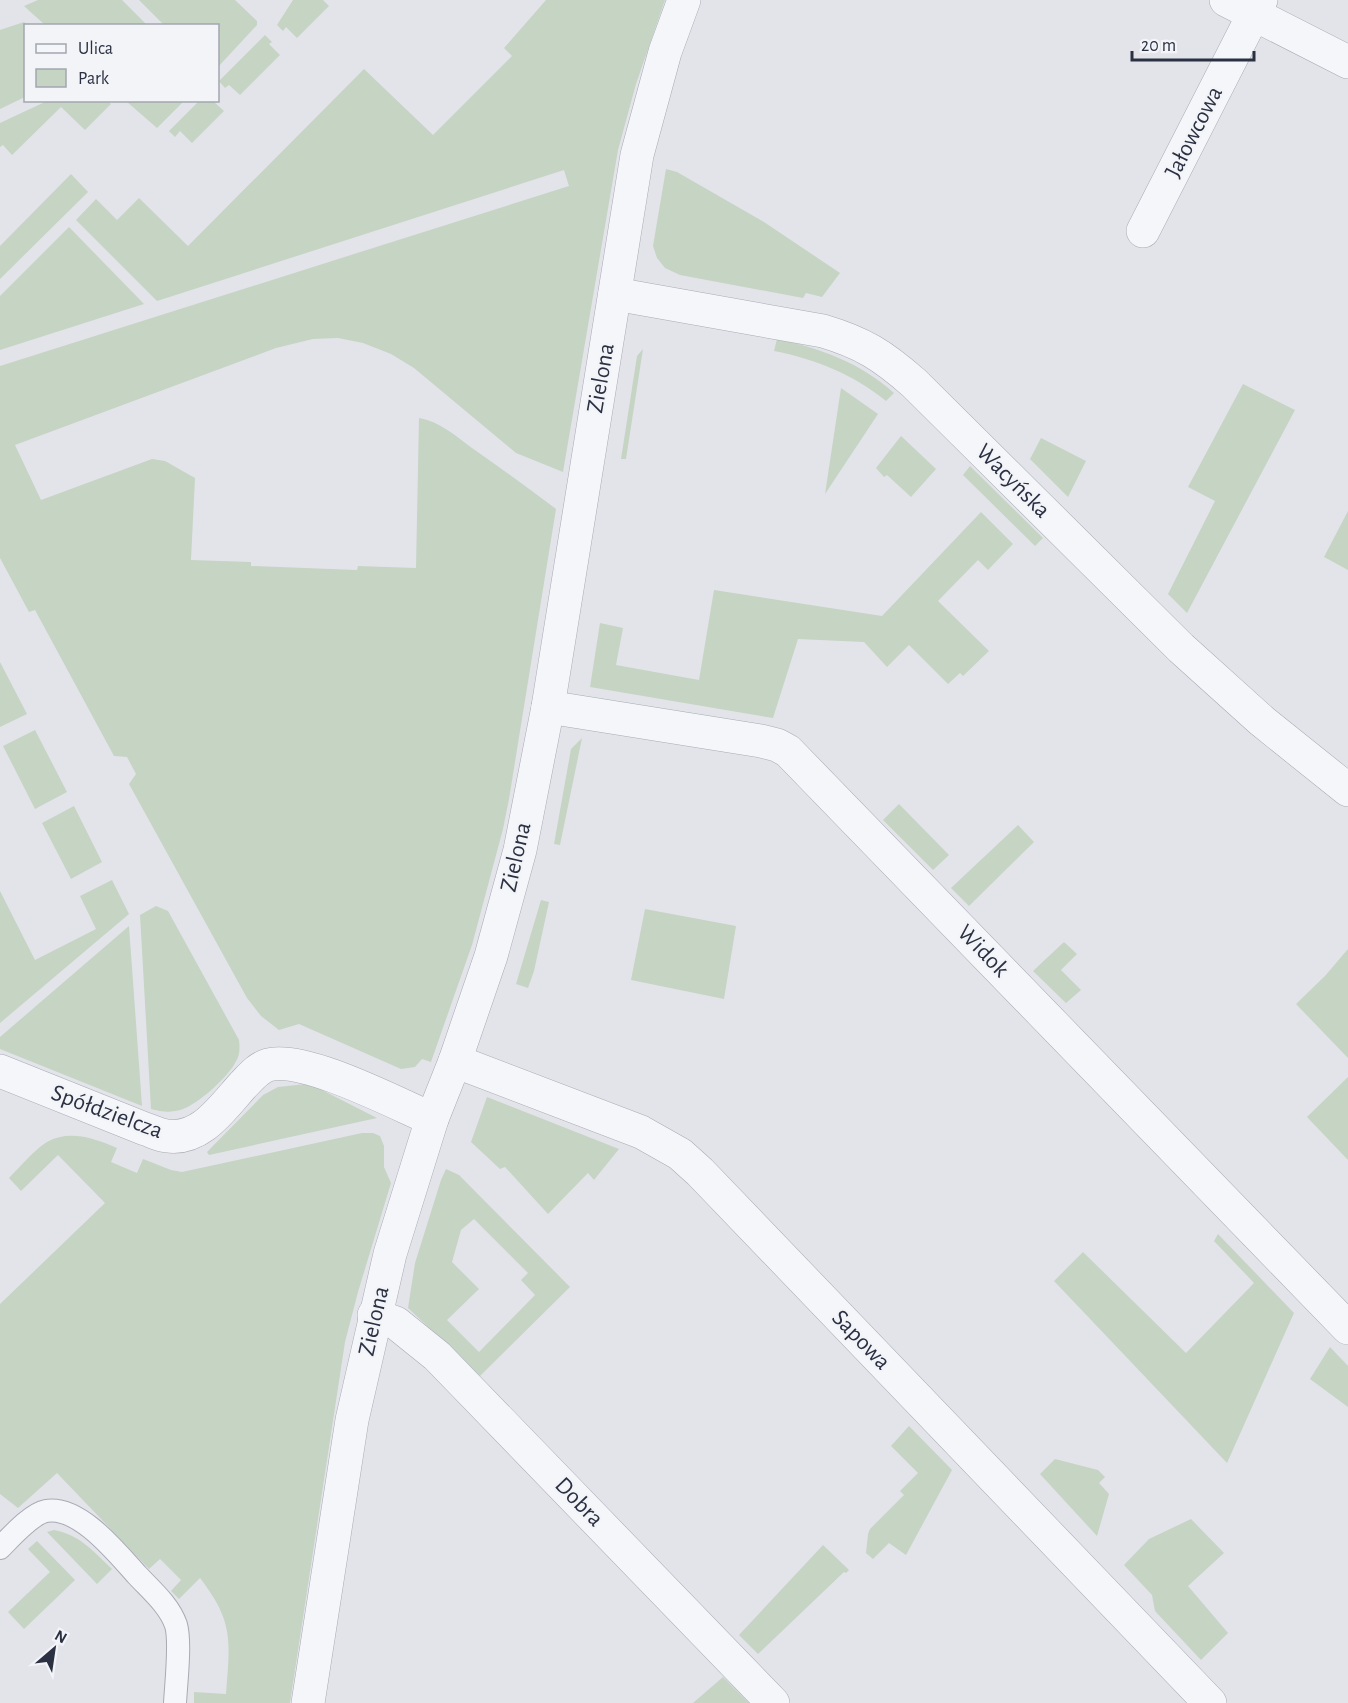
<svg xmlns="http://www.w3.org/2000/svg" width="1348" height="1703" font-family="'Alegreya Sans',sans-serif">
<rect width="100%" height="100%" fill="#e3e4ea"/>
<g fill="#c6d4c4" fill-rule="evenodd">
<path d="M 38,0 L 122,0 L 147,25 L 45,25 L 24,6 Z"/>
<path d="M 139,0 L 235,0 L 257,21 L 257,25 L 218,67 L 218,26 L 164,25 Z"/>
<path d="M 293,0 L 323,0 L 329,6 L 297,38 L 286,27 L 283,31 L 277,25 Z"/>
<path d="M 546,0 L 665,0 L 636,84 L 618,150 L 563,472 L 516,453 L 414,368 L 391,354 L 363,343 L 338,338 L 313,339 L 276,348 L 15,445 L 41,500 L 152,459 L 165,461 L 195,478 L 191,560 L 251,562 L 251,566 L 357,570 L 358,566 L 416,568 L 419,418 C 439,421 456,436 472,448 C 501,468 528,488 556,509 L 509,799 L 503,829 L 472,945 L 431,1062 L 422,1059 L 415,1067 L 401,1069 L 299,1024 L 279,1030 L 261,1016 L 247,998 L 129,784 L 136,774 L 127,757 L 114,756 L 35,610 L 29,612 L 0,558 L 0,366 L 569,186 L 564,170 L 157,301 L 76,220 L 96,199 L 117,220 L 139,198 L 188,246 L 364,69 L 433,135 L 512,56 L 504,48 Z"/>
<path d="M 24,22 L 28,25 L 26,26 L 25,97 L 0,109 L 0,30 Z"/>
<path d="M 265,35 L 272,42 L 269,44 L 280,55 L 240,95 L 229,85 L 225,88 L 219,81 Z"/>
<path d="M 47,101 L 108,101 L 111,104 L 85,130 L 61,107 L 12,155 L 3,145 L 0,147 L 0,123 Z"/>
<path d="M 126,101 L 184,101 L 157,128 Z"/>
<path d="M 199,101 L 213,101 L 224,111 L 192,143 L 180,131 L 175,137 L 169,131 Z"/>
<path d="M 666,169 L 677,172 L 764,222 L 840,273 L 822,297 L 806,293 L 803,298 L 680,275 L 665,268 L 657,258 L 653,246 Z"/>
<path d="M 71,174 L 88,192 L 0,279 L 0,246 Z"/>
<path d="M 69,227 L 144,304 L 0,350 L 0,296 Z"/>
<path d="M 777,339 C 820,348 861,363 894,393 L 886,401 C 853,374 815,359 774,351 Z"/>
<path d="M 643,349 L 626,459 L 621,459 L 637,356 Z"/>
<path d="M 1243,384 L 1295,410 L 1187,613 L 1168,594 L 1215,501 L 1188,487 Z"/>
<path d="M 841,388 L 878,414 L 825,494 Z"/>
<path d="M 901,436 L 936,469 L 911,497 L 887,475 L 884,477 L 876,468 Z"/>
<path d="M 1041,438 L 1086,461 L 1068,497 L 1030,459 Z"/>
<path d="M 970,466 L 1043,538 L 1035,546 L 963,475 Z"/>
<path d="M 1348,511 L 1348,570 L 1324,557 Z"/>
<path d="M 981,512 L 1013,544 L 988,570 L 978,560 L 938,601 L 989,651 L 963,676 L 960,673 L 948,684 L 909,645 L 887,667 L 864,642 L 798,639 L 773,718 L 590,687 L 600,623 L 623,628 L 616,665 L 699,680 L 714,590 L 882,616 Z"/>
<path d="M 0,662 L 27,714 L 0,727 Z"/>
<path d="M 35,730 L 67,792 L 35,809 L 3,746 Z"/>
<path d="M 582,738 L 560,845 L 554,844 L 571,749 Z"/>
<path d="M 899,804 L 949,855 L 933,870 L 883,820 Z"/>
<path d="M 74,806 L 102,862 L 71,879 L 42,823 Z"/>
<path d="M 1018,825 L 1034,842 L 969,906 L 951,888 Z"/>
<path d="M 112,880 L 129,914 L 0,1023 L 0,891 L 35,960 L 96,929 L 80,896 Z"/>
<path d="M 541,900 L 549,902 L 534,971 L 528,988 L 516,984 Z"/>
<path d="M 156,906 L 168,911 L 239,1040 C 240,1049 240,1056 235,1063 C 227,1078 199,1103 183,1109 C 172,1113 162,1112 151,1109 L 140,915 Z"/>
<path d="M 645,909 L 736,926 L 724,999 L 631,980 Z"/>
<path d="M 129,926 L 142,1106 L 0,1049 L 0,1037 Z"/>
<path d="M 1064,942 L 1077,954 L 1061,970 L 1081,990 L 1066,1003 L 1033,971 Z"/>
<path d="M 1348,949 L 1348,1058 L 1296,1004 L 1325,976 Z"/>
<path d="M 1348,1077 L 1348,1160 L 1307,1117 Z"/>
<path d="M 306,1084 L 320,1089 L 377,1118 L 209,1155 L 207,1152 L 263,1095 L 278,1087 Z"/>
<path d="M 487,1097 L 619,1149 L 594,1180 L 588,1173 L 548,1214 L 505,1167 L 500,1169 L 471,1142 Z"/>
<path d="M 362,1133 L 373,1133 L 380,1136 L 384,1146 L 384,1167 L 391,1183 L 358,1292 L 345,1342 L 290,1703 L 194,1703 L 194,1692 L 226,1694 C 230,1641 234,1622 200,1578 L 179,1599 L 171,1591 L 181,1580 L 160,1559 L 149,1569 L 57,1473 L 18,1508 L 0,1494 L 0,1304 L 105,1203 L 58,1155 L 21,1191 L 9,1178 C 19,1168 35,1149 47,1142 C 70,1129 96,1139 117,1148 L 111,1162 L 137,1173 L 143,1159 L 171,1170 L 182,1172 Z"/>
<path d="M 446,1169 L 459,1175 L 570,1287 L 480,1376 L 408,1308 L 415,1263 L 441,1180 ZM 474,1219 L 528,1273 L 521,1280 L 535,1295 L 479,1352 L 447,1320 L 479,1289 L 452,1262 L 461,1230 Z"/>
<path d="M 1218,1234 L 1294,1313 L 1227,1463 L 1054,1281 L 1083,1252 L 1186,1353 L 1254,1283 L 1214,1241 Z"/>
<path d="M 1330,1347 L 1348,1366 L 1348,1407 L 1310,1379 Z"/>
<path d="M 909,1426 L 952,1470 L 906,1555 L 889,1543 L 873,1559 L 866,1553 L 868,1534 L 870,1529 L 904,1495 L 900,1491 L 918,1473 L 891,1446 Z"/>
<path d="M 1055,1459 L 1098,1470 L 1105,1477 L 1099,1483 L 1109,1494 L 1097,1536 L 1040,1474 Z"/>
<path d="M 1191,1519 L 1224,1553 L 1188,1586 L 1228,1633 L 1201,1660 L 1155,1611 L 1152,1595 L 1124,1565 L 1149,1539 Z"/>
<path d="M 54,1530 C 79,1534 94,1552 112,1569 L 97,1584 L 47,1532 Z"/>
<path d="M 37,1541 L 75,1580 L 24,1629 L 8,1612 L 50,1572 L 28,1549 Z"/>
<path d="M 823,1545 L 849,1570 L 846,1573 L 844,1572 L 758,1654 L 739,1635 Z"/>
<path d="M 723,1677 L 749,1703 L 693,1703 Z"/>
</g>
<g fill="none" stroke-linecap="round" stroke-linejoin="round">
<defs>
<path id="service" d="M 0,1548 C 11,1537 31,1514 46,1511 C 79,1505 117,1553 137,1575 C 151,1590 169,1605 176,1625 C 181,1642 176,1684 175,1703"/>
<g id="minor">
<path d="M 1226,0 L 1348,62"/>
<path d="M 1143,231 L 1261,0"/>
<path d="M 615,294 L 823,331 C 863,343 882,355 914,383 L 1181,648 L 1262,721 L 1348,790"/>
<path d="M 548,707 L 761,741 L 777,745 L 788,751 L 1348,1328"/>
<path d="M 455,1061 L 641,1132 L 680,1154 L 700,1172 L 1210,1703"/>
<path d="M 0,1071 L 145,1129 C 152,1131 159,1135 167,1136 C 201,1141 223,1107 243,1085 C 250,1078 258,1068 268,1065 C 304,1055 397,1104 432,1119"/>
<path d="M 374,1315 L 396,1323 L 437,1356 L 773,1703"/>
<path d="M 308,1703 L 352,1420 L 390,1254 L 432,1119 L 455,1061 L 491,956 L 520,850 L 548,707 L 637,155 L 665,52 L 684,0"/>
</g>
</defs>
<use href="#service" stroke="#a8aab4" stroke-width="24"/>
<use href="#minor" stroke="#a8aab4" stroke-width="34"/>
<use href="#service" stroke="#f5f6f9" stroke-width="22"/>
<use href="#minor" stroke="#f5f6f9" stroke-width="33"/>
</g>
<g text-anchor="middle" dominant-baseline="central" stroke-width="4.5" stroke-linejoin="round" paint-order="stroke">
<g font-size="24" fill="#2b3042" stroke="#f2f4f8">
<text transform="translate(1194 132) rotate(-63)">Jałowcowa</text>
<text transform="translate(601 378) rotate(-80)">Zielona</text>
<text transform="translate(1013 481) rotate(45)">Wacyńska</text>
<text transform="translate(516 857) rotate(-77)">Zielona</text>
<text transform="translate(983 951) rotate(46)">Widok</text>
<text transform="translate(107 1112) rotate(20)">Spółdzielcza</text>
<text transform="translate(374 1321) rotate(-77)">Zielona</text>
<text transform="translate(861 1340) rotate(46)">Sapowa</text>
<text transform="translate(579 1502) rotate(46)">Dobra</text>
</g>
</g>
<rect x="24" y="24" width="195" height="78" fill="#f2f4f8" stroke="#a2a6af" stroke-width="1.5"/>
<rect x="36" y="44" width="30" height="9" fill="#f5f6f9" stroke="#a2a6af" stroke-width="1.5"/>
<text x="78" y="54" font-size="18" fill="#2b3042">Ulica</text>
<rect x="36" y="69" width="30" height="18" fill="#c6d4c4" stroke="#a2a6af" stroke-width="1.5"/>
<text x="78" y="84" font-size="18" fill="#2b3042">Park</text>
<g transform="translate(54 1649) rotate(29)" stroke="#f2f4f8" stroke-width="4.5" paint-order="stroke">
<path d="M0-4.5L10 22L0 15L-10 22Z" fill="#2b3042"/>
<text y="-9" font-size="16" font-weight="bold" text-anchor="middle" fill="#2b3042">N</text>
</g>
<path d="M1132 51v9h122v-9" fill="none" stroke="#2b3042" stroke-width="3"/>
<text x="1141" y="51" font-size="18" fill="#2b3042" stroke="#f2f4f8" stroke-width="4.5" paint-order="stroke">20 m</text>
</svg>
